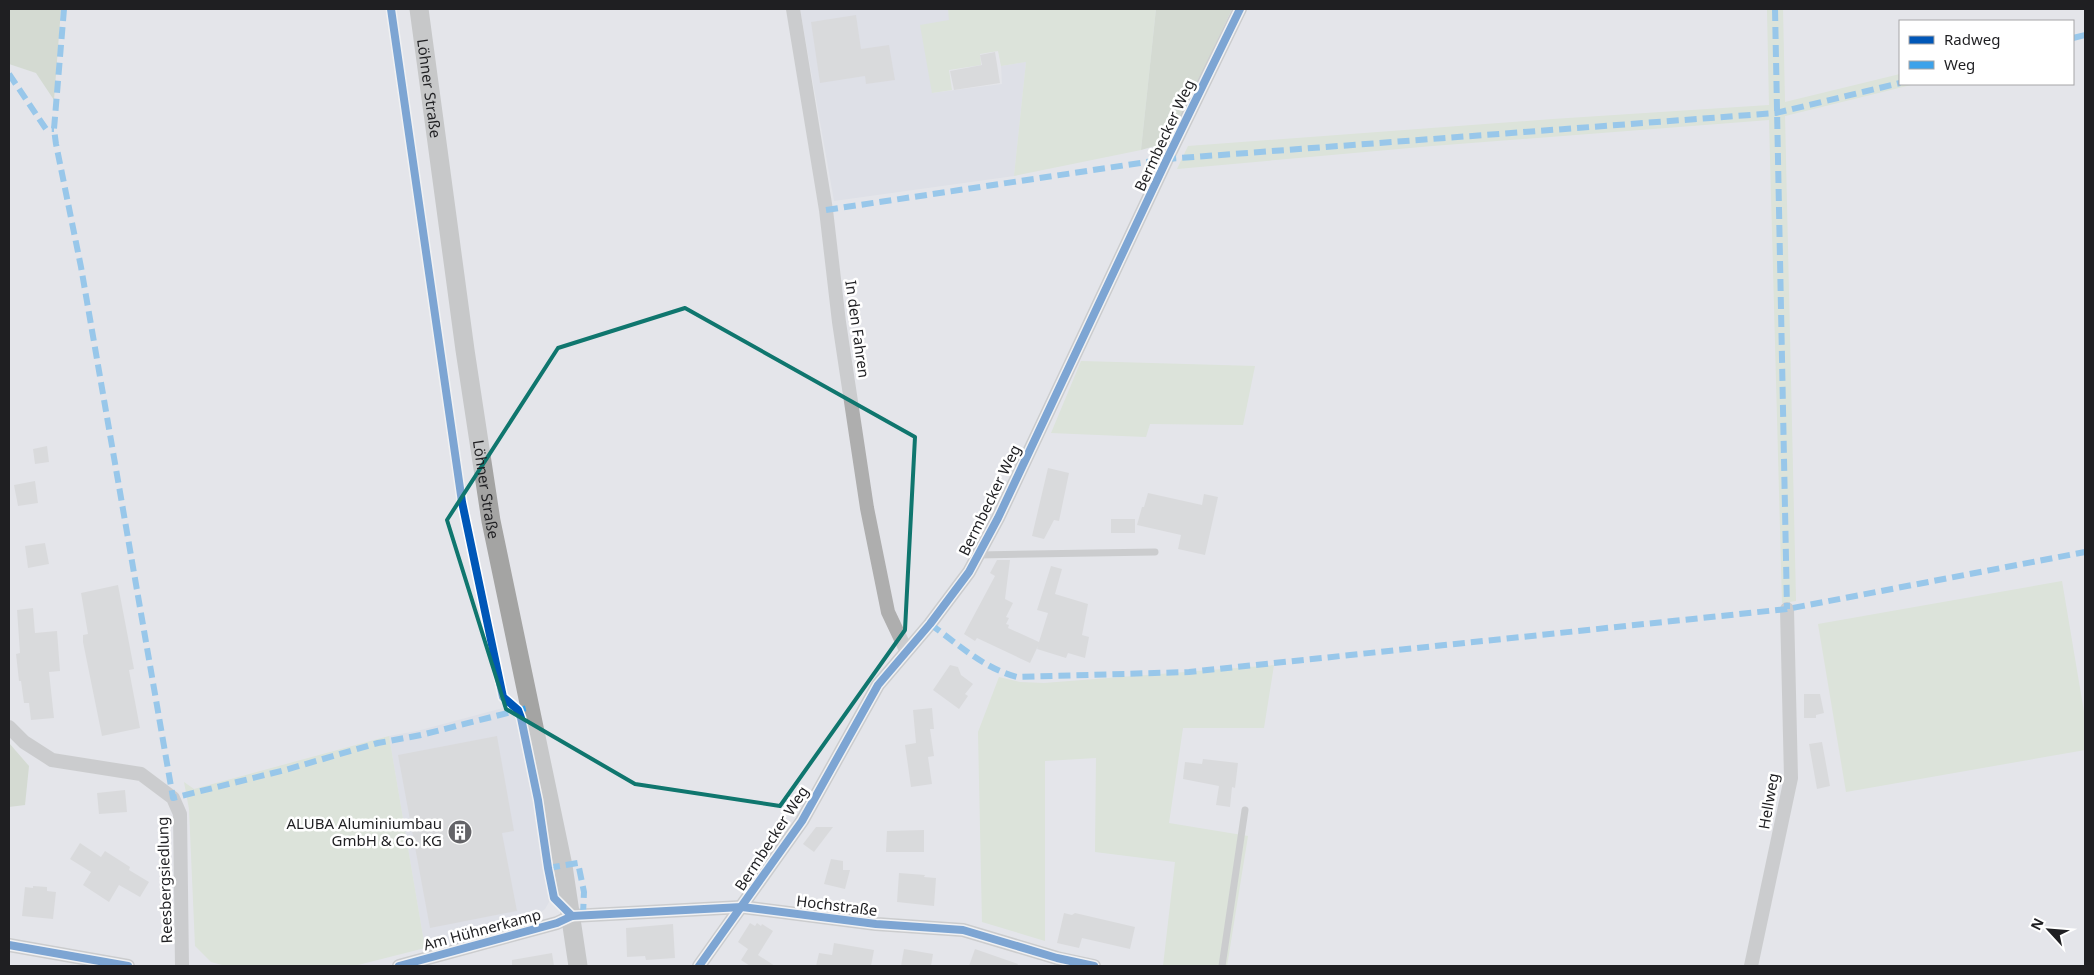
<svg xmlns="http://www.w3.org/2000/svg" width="2094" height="975" font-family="'Noto Sans',sans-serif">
<rect width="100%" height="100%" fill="#e4e5ea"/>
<g fill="#d7d9e4">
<path d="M 800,9 L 948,9 L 950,20 L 932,93 L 1002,84 L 1001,66 L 1026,62 L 1014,176 L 834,201 Z"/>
<path d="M 503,708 L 517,716 L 539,827 L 551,896 L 549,902 L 545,909 L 530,920 L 425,948 L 389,736 L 417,731 Z"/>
</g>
<g fill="#d2e0c7">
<path d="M 948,9 L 1156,9 L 1141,150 L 1014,176 L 1026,62 L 1001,66 L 998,51 L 980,54 L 981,65 L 949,70 L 952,90 L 932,93 L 920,25 L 949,20 Z"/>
<path d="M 1767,9 L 1783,9 L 1785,102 L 1900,74 L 1900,84 L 1915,84 L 1785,116 L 1796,601 L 1782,603 L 1769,120 L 1432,146 L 1177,169 L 1188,146 L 1553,119 L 1769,105 Z"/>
<path d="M 1081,361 L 1255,366 L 1243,425 L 1150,424 L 1146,437 L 1051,433 Z"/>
<path d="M 2062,581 L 2085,718 L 2085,750 L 1846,792 L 1818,624 Z"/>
<path d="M 1274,665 L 1264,728 L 1183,728 L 1169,823 L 1248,836 L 1227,966 L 1163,966 L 1175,862 L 1095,852 L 1096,758 L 1045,761 L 1045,941 L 982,922 L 978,732 L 999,677 L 1020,682 L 1044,683 Z"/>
<path d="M 389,736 L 425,948 L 354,966 L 226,966 L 211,962 L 195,946 L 189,809 L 184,782 L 194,789 Z"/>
</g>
<g fill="#c0cdb5">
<path d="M 9,9 L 61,9 L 54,100 L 36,73 L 9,64 Z"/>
<path d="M 1156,9 L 1232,9 L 1179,122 L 1162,144 L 1141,150 Z"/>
<path d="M 9,743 L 29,766 L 25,805 L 9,807 Z"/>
</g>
<g fill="#cdcccd">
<path d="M 856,15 L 861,49 L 889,45 L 895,80 L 866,84 L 865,76 L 820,83 L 811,22 Z"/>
<path d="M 995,52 L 1000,83 L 954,90 L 950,71 L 982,65 L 980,55 Z"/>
<path d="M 47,446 L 49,462 L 35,464 L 33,449 Z"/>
<path d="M 1048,468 L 1069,473 L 1059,521 L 1054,520 L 1044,539 L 1032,536 Z"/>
<path d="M 35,481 L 38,503 L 18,506 L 14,485 Z"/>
<path d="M 1148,493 L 1202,505 L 1204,494 L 1218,497 L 1205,555 L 1178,549 L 1181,535 L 1137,525 L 1142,507 L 1144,507 Z"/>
<rect x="1111" y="519" width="24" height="14"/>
<path d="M 45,543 L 49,564 L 28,568 L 25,546 Z"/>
<path d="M 997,560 L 1010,560 L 1005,599 L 1013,603 L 1006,617 L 1009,618 L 1006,624 L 1009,625 L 1008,628 L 1039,642 L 1048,613 L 1037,610 L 1051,566 L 1062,569 L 1055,594 L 1088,604 L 1082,635 L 1089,637 L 1085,658 L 1068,653 L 1066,658 L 1037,649 L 1038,646 L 1030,663 L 977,638 L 975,641 L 964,634 L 995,576 L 990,573 Z"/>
<path d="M 118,585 L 134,669 L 129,670 L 140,728 L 102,736 L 83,642 L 83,635 L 88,634 L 81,593 Z"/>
<path d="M 33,608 L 35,633 L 57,631 L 60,671 L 49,672 L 54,718 L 31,720 L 29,703 L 24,703 L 21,681 L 19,681 L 16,654 L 20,653 L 17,610 Z"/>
<path d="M 950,665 L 958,667 L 961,675 L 973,684 L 965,694 L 968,696 L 959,709 L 933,690 Z"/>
<path d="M 1804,694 L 1820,694 L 1824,713 L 1816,715 L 1816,718 L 1804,718 Z"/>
<path d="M 932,708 L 934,729 L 930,729 L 934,756 L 928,757 L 932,784 L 911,787 L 905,745 L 916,743 L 913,710 Z"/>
<path d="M 497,736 L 514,831 L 502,833 L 517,911 L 430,928 L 398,755 Z"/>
<path d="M 1822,742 L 1830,786 L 1817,789 L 1809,744 Z"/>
<path d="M 1203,759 L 1238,763 L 1235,788 L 1232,787 L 1230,807 L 1216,805 L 1219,786 L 1183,779 L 1185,762 L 1202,764 Z"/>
<path d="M 125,790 L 127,812 L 99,814 L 97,793 Z"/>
<path d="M 816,827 L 833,827 L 814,852 L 803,844 Z"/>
<path d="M 924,830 L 924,852 L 886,852 L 887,831 Z"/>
<path d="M 80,843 L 101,857 L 105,851 L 130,867 L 129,870 L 149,882 L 140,897 L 119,885 L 109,902 L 83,885 L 91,872 L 70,859 Z"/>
<path d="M 831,859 L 843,861 L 843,870 L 850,870 L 845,889 L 824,884 Z"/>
<path d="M 899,873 L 925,875 L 924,877 L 936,878 L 934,906 L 897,902 Z"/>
<path d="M 33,886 L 47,887 L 47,891 L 56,892 L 53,919 L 22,916 L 25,887 L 33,888 Z"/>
<path d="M 1064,913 L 1072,915 L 1075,913 L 1135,927 L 1130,949 L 1082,938 L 1079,948 L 1057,943 Z"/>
<path d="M 750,923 L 755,926 L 757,923 L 761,926 L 762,924 L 773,931 L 758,955 L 775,966 L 750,966 L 741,960 L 748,949 L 738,942 Z"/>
<path d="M 673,924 L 675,958 L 646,960 L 645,956 L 627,957 L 626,928 Z"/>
<path d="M 834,943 L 874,950 L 871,966 L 816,966 L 819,953 L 832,955 Z"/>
<path d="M 904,949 L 933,954 L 931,966 L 901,966 Z"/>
<path d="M 975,949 L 1018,964 L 1017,966 L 969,966 Z"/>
<path d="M 552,953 L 554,966 L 512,966 L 512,960 Z"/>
</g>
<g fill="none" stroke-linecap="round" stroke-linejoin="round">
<g stroke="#aeaeae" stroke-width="7">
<path d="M 978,555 L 1155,552"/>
<path d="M 1222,966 L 1245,810"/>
</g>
<g stroke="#aeaeae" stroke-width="14">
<path d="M 793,9 L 826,210 L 839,322 L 867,508 L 888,612 L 906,650"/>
<path d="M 9,727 L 24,742 L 52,760 L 141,774 L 173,798 L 180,814 L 182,966"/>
<path d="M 9,945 L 128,966"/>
<path d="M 399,966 L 557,923 L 572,916 L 742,907 L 876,924 L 963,930 L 1057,958 L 1094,966"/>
<path d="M 699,966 L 802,821 L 878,685 L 930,624 L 969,572 L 998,518 L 1167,159 L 1240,9"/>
<path d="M 1751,966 L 1791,778 L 1787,609"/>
</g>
<path stroke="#a4a4a3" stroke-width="19" id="s1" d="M 419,9 L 465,350 L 491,521 L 563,866 L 578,966"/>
<g stroke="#3da2ea" stroke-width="6" stroke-dasharray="12 6" stroke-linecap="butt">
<path d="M 64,9 L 54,129 L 56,144 L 81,267 L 173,798 L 285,770 L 378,743 L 421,735 L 531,707"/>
<path d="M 1775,9 L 1787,609"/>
<path d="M 2073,38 L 2085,35"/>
<path d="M 9,74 L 46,129 L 54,129"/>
<path d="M 826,210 L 1167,159 L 1776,113 L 1900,83"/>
<path d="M 930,624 C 958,644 983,668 1017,677 L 1189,672 L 1787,609 L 2085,552"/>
<path d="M 548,868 L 578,863 L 584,892 L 583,915"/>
</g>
<defs>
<g id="cycleway">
<path d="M 391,9 L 462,502 L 503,697 L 518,710 L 521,718 L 538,800 L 548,868 L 554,898 L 572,916"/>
<path d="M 9,945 L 128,966"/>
<path d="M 399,966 L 557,923 L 572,916 L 742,907 L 876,924 L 963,930 L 1057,958 L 1094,966"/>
<path d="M 699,966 L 802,821 L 878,685 L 930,624 L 969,572 L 998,518 L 1167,159 L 1240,9"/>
</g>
</defs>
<use href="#cycleway" stroke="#fff" stroke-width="11"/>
<use href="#cycleway" stroke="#0057b8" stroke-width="8"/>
</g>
<path d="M0 0H2094V975H0ZM 685,308 L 915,437 L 905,630 L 780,806 L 635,784 L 506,709 L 447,520 L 558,348 Z" fill="#e4e5ea" fill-opacity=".55" fill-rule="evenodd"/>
<path fill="none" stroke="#0f766e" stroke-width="4" stroke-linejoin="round" d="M 685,308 L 915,437 L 905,630 L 780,806 L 635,784 L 506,709 L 447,520 L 558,348 Z"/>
<defs>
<symbol id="building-disc" viewBox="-11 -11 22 22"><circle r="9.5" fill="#646468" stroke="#fff"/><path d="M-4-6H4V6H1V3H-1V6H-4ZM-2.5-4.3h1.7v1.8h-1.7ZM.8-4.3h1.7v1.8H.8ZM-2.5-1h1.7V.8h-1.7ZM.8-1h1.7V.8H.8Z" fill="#fff"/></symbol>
</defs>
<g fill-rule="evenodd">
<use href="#building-disc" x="446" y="818" width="28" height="28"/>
</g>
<g text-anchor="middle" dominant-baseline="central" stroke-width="5" stroke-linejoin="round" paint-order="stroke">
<g font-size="15" fill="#1f1f22" stroke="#fff">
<text stroke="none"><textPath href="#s1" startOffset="80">Löhner Straße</textPath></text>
<text transform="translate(1164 135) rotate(-65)">Bermbecker Weg</text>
<text transform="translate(858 329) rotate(82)">In den Fahren</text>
<text stroke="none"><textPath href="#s1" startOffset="485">Löhner Straße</textPath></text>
<text transform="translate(989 500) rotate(-64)">Bermbecker Weg</text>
<text transform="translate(1768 801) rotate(-80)">Hellweg</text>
<text transform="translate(771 838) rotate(-57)">Bermbecker Weg</text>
<text transform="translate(164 880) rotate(-92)">Reesbergsiedlung</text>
<text transform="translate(837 905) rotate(7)">Hochstraße</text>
<text transform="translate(482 929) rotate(-15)">Am Hühnerkamp</text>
</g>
<g font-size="15" fill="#1f1f22" stroke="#fff" text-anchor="end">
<text x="442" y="823">ALUBA Aluminiumbau<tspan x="442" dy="17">GmbH &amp; Co. KG</tspan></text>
</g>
</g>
<rect width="2094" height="975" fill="none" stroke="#1f1f22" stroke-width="20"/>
<rect x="1899" y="20" width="175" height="65" fill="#ffffff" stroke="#a5a5a7"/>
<rect x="1909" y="36" width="25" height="8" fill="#0057b8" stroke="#a5a5a7"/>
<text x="1944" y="45" font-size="15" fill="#1f1f22">Radweg</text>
<rect x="1909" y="61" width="25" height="8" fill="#3da2ea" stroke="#a5a5a7"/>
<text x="1944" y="70" font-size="15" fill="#1f1f22">Weg</text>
<g transform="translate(2049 930) rotate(296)" stroke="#ffffff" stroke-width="4" paint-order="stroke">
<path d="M0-4L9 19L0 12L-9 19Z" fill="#1f1f22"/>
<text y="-8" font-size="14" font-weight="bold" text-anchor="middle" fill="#1f1f22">N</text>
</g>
</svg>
